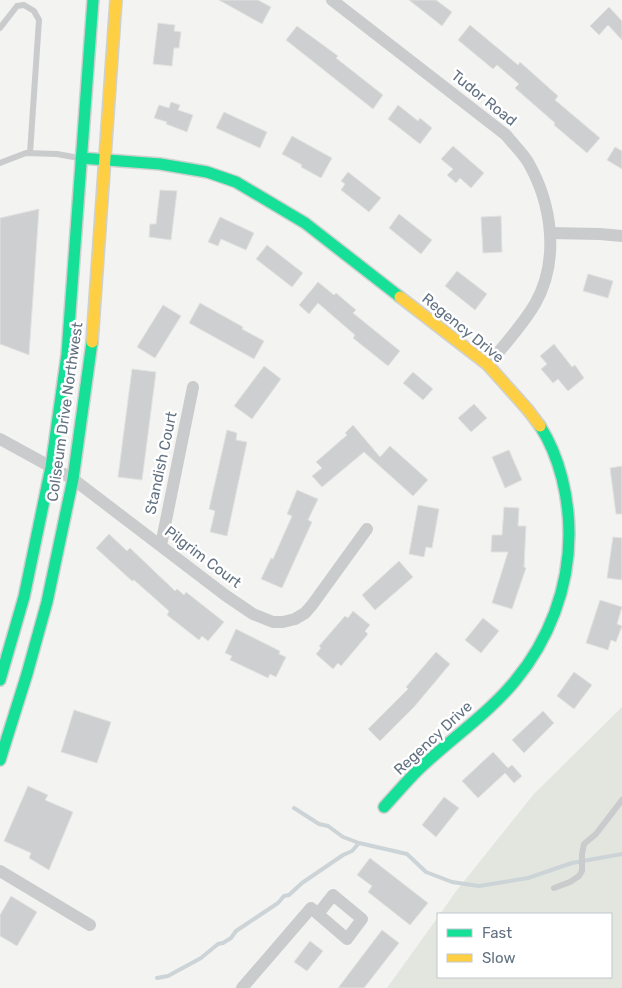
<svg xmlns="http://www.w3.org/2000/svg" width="622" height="988" font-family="Rubik,sans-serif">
<rect width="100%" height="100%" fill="#f3f3f1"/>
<path fill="#e2e6df" d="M 622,707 L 622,988 L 387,988 L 438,917 L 438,977 L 611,977 L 611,914 L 440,914 L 457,890 L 533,795 Z"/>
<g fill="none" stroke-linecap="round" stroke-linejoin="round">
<g stroke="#ccd4d7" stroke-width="4">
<path d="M 294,808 L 319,824 L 328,826 L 343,837 L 359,843 L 407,854 L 426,872 L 452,882 L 479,886 L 528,878 L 572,863 L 622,854"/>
<path d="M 157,978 L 168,976 L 201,958 L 218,944 L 223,943 L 231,938 L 236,931 L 278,903 L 284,896 L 289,895 L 302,883 L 343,855 L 352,851 L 359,843"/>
</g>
</g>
<g fill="#cecfd0" stroke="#e2e2e1">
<path d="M 219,0 L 258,0 L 271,7 L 262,24 Z"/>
<path d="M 409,0 L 436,0 L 452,12 L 442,26 Z"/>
<path d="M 609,7 L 622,21 L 622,40 L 608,25 L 599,35 L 590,26 Z"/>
<path d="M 158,23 L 175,25 L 174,31 L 181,32 L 179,48 L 174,48 L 172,66 L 153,64 Z"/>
<path d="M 470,25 L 518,65 L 520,62 L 558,96 L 555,100 L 600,138 L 587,153 L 554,125 L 555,123 L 515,88 L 519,84 L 497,65 L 493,69 L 458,40 Z"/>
<path d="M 297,26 L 338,56 L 336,58 L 383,95 L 373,109 L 286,40 Z"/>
<path d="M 171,102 L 180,105 L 178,110 L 193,115 L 187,132 L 166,124 L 167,122 L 154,118 L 159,105 L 169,108 Z"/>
<path d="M 398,105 L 418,121 L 420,118 L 432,128 L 420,144 L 388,119 Z"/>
<path d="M 224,112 L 267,132 L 260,148 L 216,128 Z"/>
<path d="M 292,136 L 332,158 L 321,178 L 301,167 L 302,165 L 282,154 Z"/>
<path d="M 453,146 L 484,173 L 471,188 L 460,178 L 456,183 L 447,175 L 453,169 L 441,159 Z"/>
<path d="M 615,147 L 622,151 L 622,169 L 607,160 Z"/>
<path d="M 348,172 L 381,198 L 369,212 L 341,190 L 345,184 L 341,181 Z"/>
<path d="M 160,190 L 177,191 L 171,240 L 149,237 L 150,224 L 156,224 Z"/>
<path d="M 39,209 L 29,355 L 0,344 L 0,218 Z"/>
<path d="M 399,214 L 432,240 L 421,254 L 389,228 Z"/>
<path d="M 501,216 L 502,252 L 483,253 L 481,217 Z"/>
<path d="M 220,217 L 254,233 L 246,250 L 221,239 L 218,246 L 208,242 Z"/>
<path d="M 267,245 L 303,273 L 292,287 L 256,259 Z"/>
<path d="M 457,271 L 487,294 L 475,310 L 445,286 Z"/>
<path d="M 588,274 L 613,281 L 608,298 L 583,291 Z"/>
<path d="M 318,282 L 334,295 L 336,293 L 356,310 L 353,313 L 400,351 L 388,366 L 353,338 L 355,335 L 318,303 L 309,314 L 299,305 Z"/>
<path d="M 200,303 L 243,327 L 242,329 L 264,341 L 254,359 L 189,323 Z"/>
<path d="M 163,305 L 181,316 L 155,358 L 137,347 Z"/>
<path d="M 554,344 L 572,367 L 575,365 L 584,378 L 568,391 L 558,379 L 553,383 L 541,369 L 547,364 L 540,356 Z"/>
<path d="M 264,366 L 281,379 L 252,419 L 234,406 Z"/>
<path d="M 132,369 L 156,372 L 142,480 L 118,477 Z"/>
<path d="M 413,372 L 433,389 L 423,400 L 403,383 Z"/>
<path d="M 474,404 L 487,418 L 471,432 L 458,418 Z"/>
<path d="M 353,425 L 380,457 L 390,446 L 428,480 L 413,496 L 364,452 L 322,487 L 312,476 L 322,468 L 316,462 L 347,435 L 345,433 Z"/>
<path d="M 227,430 L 237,433 L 236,440 L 247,442 L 227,536 L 210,532 L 215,511 L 209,509 Z"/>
<path d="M 509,450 L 522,480 L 505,488 L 492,457 Z"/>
<path d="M 622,466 L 622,514 L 616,514 L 610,468 Z"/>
<path d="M 297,490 L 318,499 L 308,520 L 312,522 L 282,588 L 261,579 L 271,558 L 273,559 L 292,516 L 287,514 Z"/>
<path d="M 418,505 L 439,509 L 432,548 L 426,547 L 424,557 L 409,554 Z"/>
<path d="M 504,507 L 519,508 L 518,526 L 526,526 L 524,567 L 526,568 L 512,609 L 492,603 L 508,552 L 491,552 L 492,535 L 502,535 Z"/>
<path d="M 109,534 L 127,551 L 130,548 L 175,591 L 177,589 L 184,595 L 186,592 L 224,622 L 208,641 L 202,636 L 199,640 L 167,615 L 169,611 L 134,580 L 132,581 L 96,548 Z"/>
<path d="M 613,537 L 622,538 L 622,580 L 607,578 Z"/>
<path d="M 399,561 L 413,577 L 375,610 L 362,595 Z"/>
<path d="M 600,600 L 622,607 L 617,624 L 622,626 L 616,642 L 611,640 L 608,650 L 586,643 Z"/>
<path d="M 353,611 L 370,625 L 365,631 L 368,634 L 341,666 L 338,663 L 333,669 L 316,654 L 321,648 L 319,646 L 345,616 L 348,618 Z"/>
<path d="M 483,618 L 499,631 L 481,653 L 465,640 Z"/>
<path d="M 236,629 L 280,651 L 279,654 L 286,657 L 276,677 L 270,674 L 268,678 L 230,660 L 232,656 L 225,653 Z"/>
<path d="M 436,652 L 450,664 L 414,707 L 380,741 L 368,729 L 408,689 L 406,687 Z"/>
<path d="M 574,672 L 592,685 L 574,709 L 557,696 Z"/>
<path d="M 74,710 L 111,722 L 97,763 L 61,752 Z"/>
<path d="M 543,711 L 554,723 L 524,753 L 512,740 Z"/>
<path d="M 493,752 L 508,768 L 512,765 L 522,776 L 514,783 L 505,773 L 478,798 L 462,781 Z"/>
<path d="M 28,786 L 48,795 L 45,800 L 73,812 L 49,870 L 29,858 L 31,853 L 4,841 Z"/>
<path d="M 444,797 L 459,808 L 436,837 L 422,825 Z"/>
<path d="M 370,858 L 428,903 L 410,925 L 368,892 L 372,886 L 357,875 Z"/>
<path d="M 11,896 L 37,912 L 17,946 L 0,936 L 0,915 Z"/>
<path d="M 382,930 L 399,943 L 364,988 L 338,988 Z"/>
<path d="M 310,941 L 323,951 L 307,971 L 294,962 Z"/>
</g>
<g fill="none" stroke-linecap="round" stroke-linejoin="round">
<defs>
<g id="fast">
<path d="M 81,158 L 160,164 L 207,172 L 236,182 L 305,223 L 400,297"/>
<path d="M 0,680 L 24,597 L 51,467 L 67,354 L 93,0"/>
<path d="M 0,760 L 27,674 L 47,602 L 73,479 L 92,342"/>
<path d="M 384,807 C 395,795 406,782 417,771 C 449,740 487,715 515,681 C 549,640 569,588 569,534 C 569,498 560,457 540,426"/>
</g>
<g id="slow">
<path d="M 400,297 L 488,365 L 528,410 L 540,426"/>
<path d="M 92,342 L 116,0"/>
</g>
</defs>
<use href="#fast" stroke="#cfd1d1" stroke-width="14"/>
<use href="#slow" stroke="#cfd1d1" stroke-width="14"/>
<g stroke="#cacbcc" stroke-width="6">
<path d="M 0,28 L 17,6 L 24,5 L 34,11 L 39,20 L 30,153"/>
<path d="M 0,163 L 26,153 L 57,154 L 79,158"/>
<path d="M 554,888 L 570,882 L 579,876 L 582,871 L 582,854 L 584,844 L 596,834 L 622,800"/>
</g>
<g stroke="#cacbcc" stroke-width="12">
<path d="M 332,0 L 506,135 C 513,144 522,152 528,162 C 552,204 560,260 535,304 C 522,326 504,345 488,365"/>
<path d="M 550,233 L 600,234 L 622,236"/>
<path d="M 0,439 L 73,479 L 225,595 L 253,614 L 273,622 L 283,622 L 295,619 L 305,613 L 312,605 L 367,529"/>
<path d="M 161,545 L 193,387"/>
<path d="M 0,871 L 90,925"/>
<path d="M 242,988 L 311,908 L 347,939 L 362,919 L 333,895 L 318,914"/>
</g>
<use href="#fast" stroke="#16e098" stroke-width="11"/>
<use href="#slow" stroke="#ffcf43" stroke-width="11"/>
</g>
<g text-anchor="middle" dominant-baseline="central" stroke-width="5" stroke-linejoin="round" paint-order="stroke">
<g font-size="15" fill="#627182" stroke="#fff">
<text transform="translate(484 98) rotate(39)">Tudor Road</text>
<text transform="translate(463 328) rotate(39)">Regency Drive</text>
<text transform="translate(65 412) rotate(-82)">Coliseum Drive Northwest</text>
<text transform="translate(161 463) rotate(-78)">Standish Court</text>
<text transform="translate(203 557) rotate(37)">Pilgrim Court</text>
<text transform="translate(433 738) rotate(-43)">Regency Drive</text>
</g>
</g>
<rect x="437" y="913" width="175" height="65" fill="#ffffff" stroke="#c0c6cd"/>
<rect x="447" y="929" width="25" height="8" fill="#16e098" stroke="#c0c6cd"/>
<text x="482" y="938" font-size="15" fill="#627182">Fast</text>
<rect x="447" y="954" width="25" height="8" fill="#ffcf43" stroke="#c0c6cd"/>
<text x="482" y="963" font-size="15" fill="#627182">Slow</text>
</svg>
